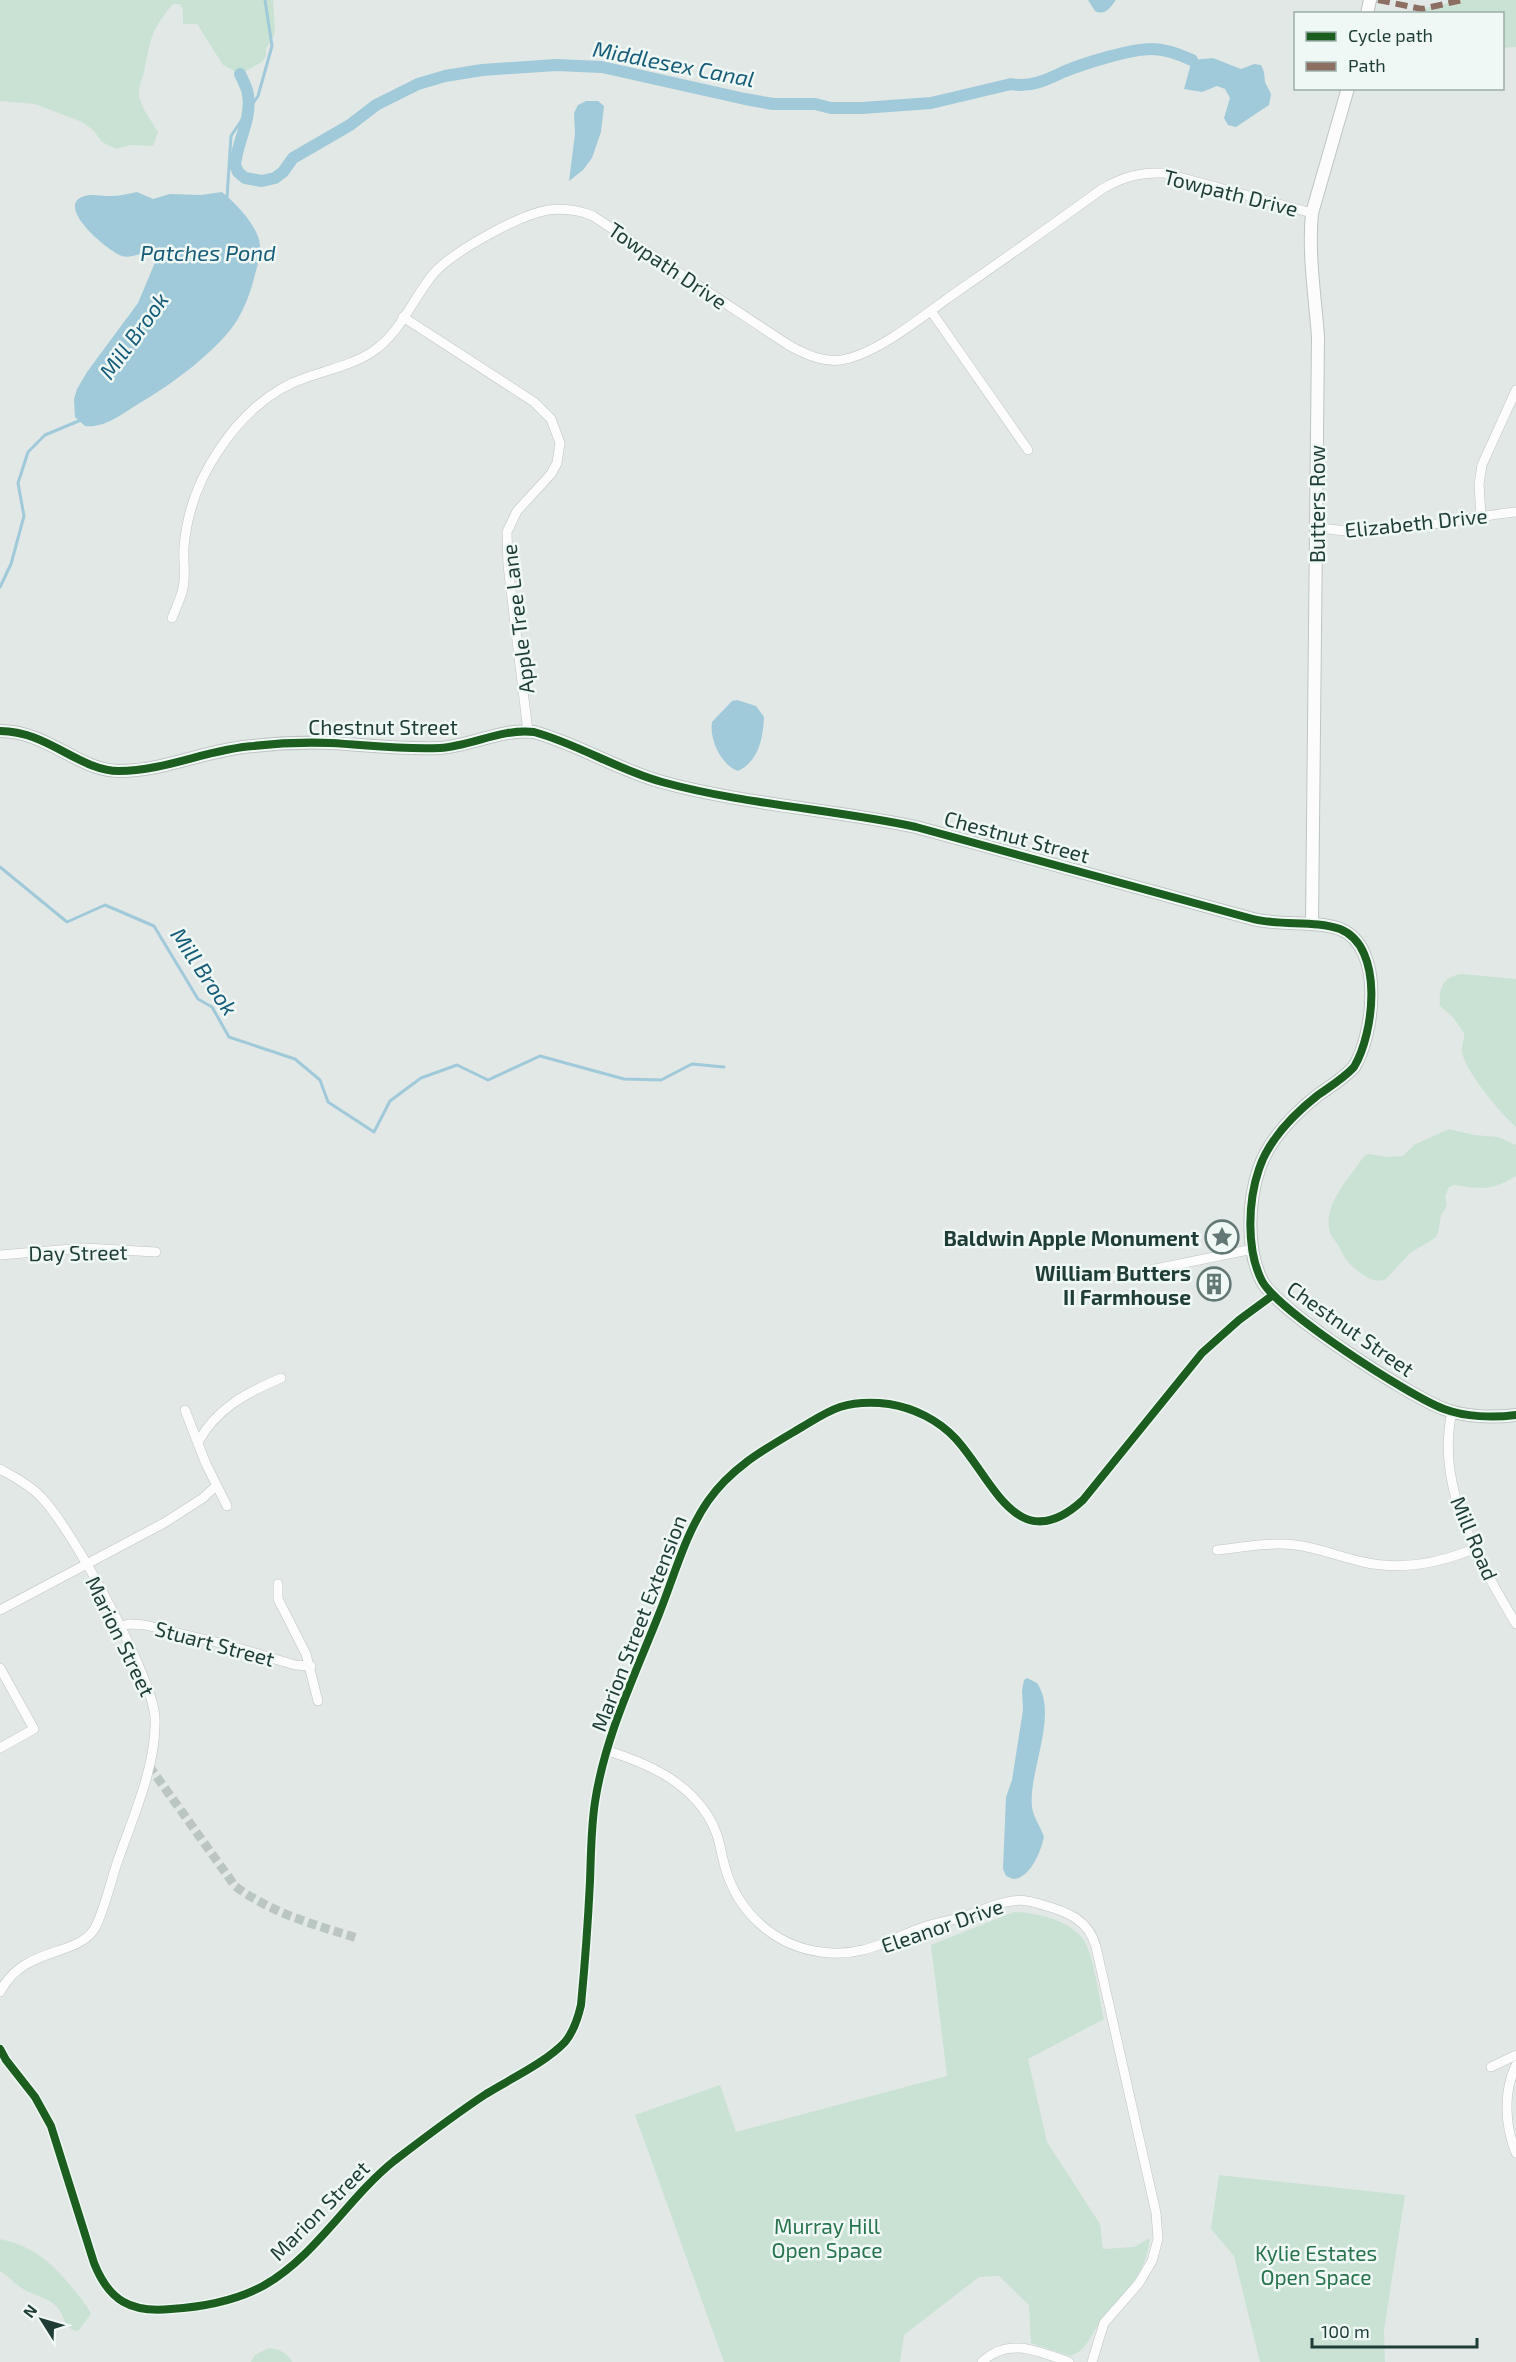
<svg xmlns="http://www.w3.org/2000/svg" width="1516" height="2362" font-family="'Exo 2',sans-serif">
<rect width="100%" height="100%" fill="#e2e8e6"/>
<g fill="#cae2d4">
<path d="M 0,0 L 273,0 L 275,29 L 274,36 L 266,49 L 266,56 L 262,62 L 240,74 L 223,65 L 197,24 L 183,24 L 183,10 L 180,4 L 173,4 C 151,31 152,34 145,67 C 144,76 138,86 139,95 C 140,106 152,122 158,132 L 153,146 L 130,145 L 116,149 L 102,142 L 93,130 L 82,122 L 35,104 L 0,101 Z"/>
<path d="M 1463,0 L 1516,0 L 1516,47 L 1503,48 L 1502,14 L 1400,13 Z"/>
<path d="M 1462,974 L 1516,979 L 1516,1127 C 1501,1114 1465,1071 1462,1052 C 1461,1046 1465,1040 1464,1033 L 1453,1017 L 1440,1006 C 1438,988 1444,976 1462,974 Z"/>
<path d="M 1449,1129 L 1474,1135 L 1498,1137 L 1516,1145 L 1516,1176 C 1492,1191 1481,1189 1454,1185 L 1449,1187 L 1445,1196 L 1447,1206 L 1441,1215 L 1438,1233 L 1435,1238 L 1410,1253 L 1386,1279 C 1376,1284 1365,1277 1357,1270 C 1347,1263 1344,1256 1338,1245 C 1335,1240 1330,1236 1329,1229 C 1325,1201 1350,1178 1364,1156 L 1369,1154 L 1388,1157 L 1403,1156 L 1414,1145 Z"/>
<path d="M 1014,1912 C 1038,1913 1076,1921 1087,1946 C 1095,1965 1099,1998 1104,2019 L 1028,2059 L 1047,2142 L 1100,2224 L 1103,2249 L 1134,2247 L 1150,2238 C 1145,2278 1123,2292 1101,2321 C 1090,2335 1088,2350 1070,2356 L 1031,2343 L 1029,2305 L 999,2276 L 979,2277 L 904,2335 L 900,2362 L 724,2362 L 635,2115 L 720,2085 L 736,2132 L 947,2076 L 931,1945 Z"/>
<path d="M 1219,2175 L 1405,2195 L 1384,2330 L 1385,2362 L 1260,2362 L 1234,2256 L 1211,2229 Z"/>
<path d="M 0,2239 C 36,2247 53,2264 75,2291 C 81,2299 87,2305 91,2314 L 78,2331 C 64,2330 65,2316 57,2307 C 48,2297 34,2296 23,2289 C 15,2284 8,2276 0,2271 Z"/>
<path d="M 269,2348 C 278,2349 289,2353 292,2362 L 251,2362 L 255,2355 Z"/>
</g>
<g fill="#a0cad9">
<path d="M 1088,0 L 1116,0 C 1110,8 1105,16 1095,11 Z"/>
<path d="M 1213,58 L 1241,69 L 1254,64 L 1261,65 L 1264,72 L 1265,82 L 1271,94 L 1269,105 L 1236,127 L 1228,125 L 1224,118 L 1230,98 L 1225,89 L 1217,86 L 1202,92 L 1184,89 L 1192,60 Z"/>
<path d="M 586,101 L 598,101 L 604,106 L 601,132 L 592,158 L 583,170 L 569,181 L 575,134 L 574,113 L 578,105 Z"/>
<path d="M 137,192 L 153,199 L 170,194 L 201,195 L 222,192 C 235,203 250,218 257,234 C 263,246 259,262 255,274 C 251,292 244,310 234,325 C 214,353 172,384 143,401 C 126,411 105,429 85,426 L 75,417 L 74,399 L 77,389 L 87,372 L 138,303 L 156,260 L 153,253 C 143,251 131,259 122,256 C 109,252 56,208 82,197 C 90,193 101,196 110,196 C 119,196 128,194 137,192 Z"/>
<path d="M 737,700 L 756,706 L 764,717 C 763,738 759,761 738,771 C 721,765 709,739 712,722 L 732,701 Z"/>
<path d="M 1027,1678 L 1037,1683 C 1059,1715 1028,1772 1032,1807 C 1033,1817 1041,1827 1044,1837 C 1041,1851 1030,1879 1013,1879 L 1006,1876 L 1003,1869 L 1006,1797 L 1012,1780 L 1023,1710 L 1022,1691 L 1024,1680 Z"/>
</g>
<g fill="none" stroke-linecap="round" stroke-linejoin="round">
<g stroke="#a0cad9" stroke-width="3">
<path d="M 227,198 L 231,136 L 258,96 L 272,46 L 265,0"/>
<path d="M 0,587 L 11,564 L 24,516 L 18,483 L 28,452 L 45,435 L 81,420"/>
<path d="M 0,867 L 67,922 L 105,905 L 154,926 L 198,999 L 212,1007 L 229,1037 L 295,1059 L 320,1080 L 328,1102 L 374,1132 L 390,1101 L 421,1078 L 457,1065 L 488,1080 L 540,1056 L 624,1079 L 661,1080 L 692,1064 L 724,1067"/>
</g>
<path stroke="#a0cad9" stroke-width="12" d="M 240,74 C 242,78 248,91 248,95 C 252,119 237,142 235,165 L 238,172 L 245,178 L 262,181 L 275,178 L 283,172 L 293,158 L 350,125 L 376,105 L 418,84 L 445,76 L 482,70 L 556,65 L 602,67 L 745,99 L 773,104 L 815,104 L 831,108 L 862,108 L 931,103 L 1011,84 C 1029,88 1047,80 1063,72 C 1085,63 1130,49 1152,49 C 1165,49 1181,55 1192,60"/>
<path stroke="#bbc6c3" stroke-width="9" stroke-dasharray="9 4.5" stroke-linecap="butt" d="M 149,1766 L 235,1886 C 271,1913 315,1925 357,1938"/>
<defs>
<g id="street">
<path d="M 931,311 L 1028,450"/>
<path d="M 403,317 L 534,402 L 551,419 L 560,443 L 557,463 L 551,474 L 517,511 L 507,532 L 508,565 L 528,732"/>
<path d="M 1481,516 L 1479,484 L 1482,465 L 1516,390"/>
<path d="M 1316,527 C 1381,540 1450,519 1516,512"/>
<path d="M 172,618 C 176,608 181,598 183,588 C 186,575 183,561 184,547 C 187,512 199,479 219,450 C 239,419 269,390 305,378 C 327,370 352,365 372,352 C 400,334 413,298 434,273 C 454,251 519,215 548,210 C 564,208 579,210 593,216 L 790,346 C 807,355 826,364 846,359 C 878,352 921,318 948,298 C 1000,262 1051,226 1102,189 C 1123,177 1140,172 1164,173 L 1312,213"/>
<path d="M 0,1255 L 84,1248 L 156,1252"/>
<path d="M 1116,1277 L 1253,1249"/>
<path d="M 185,1410 L 206,1464 L 227,1506"/>
<path d="M 1452,1412 C 1435,1487 1479,1561 1516,1624"/>
<path d="M 198,1442 C 217,1408 246,1393 281,1378"/>
<path d="M 0,1469 C 14,1477 30,1485 41,1497 C 72,1528 153,1677 155,1718 C 157,1765 132,1819 117,1863 C 110,1884 105,1908 95,1928 C 77,1958 24,1945 0,1992"/>
<path d="M 1217,1550 C 1244,1547 1270,1542 1296,1545 C 1319,1548 1340,1557 1363,1562 C 1402,1571 1440,1563 1476,1548"/>
<path d="M 278,1584 L 278,1599 L 306,1654 L 318,1701"/>
<path d="M 0,1610 L 164,1523 L 203,1498 L 216,1486"/>
<path d="M 120,1627 L 129,1624 L 145,1625 L 228,1645 L 295,1665 L 311,1666"/>
<path d="M 0,1668 L 34,1729 L 0,1748"/>
<path d="M 608,1751 C 647,1763 685,1780 708,1816 C 719,1833 720,1849 725,1867 C 738,1913 775,1946 821,1952 C 860,1958 887,1941 921,1928 C 936,1922 953,1921 969,1915 C 983,1910 997,1903 1012,1901 C 1023,1899 1033,1902 1043,1905 C 1068,1912 1089,1920 1096,1947 L 1156,2213 L 1158,2239 L 1152,2261 L 1139,2283 L 1104,2323 L 1092,2362"/>
<path d="M 0,2049 L 6,2060 L 35,2097 L 51,2126 L 94,2263 C 109,2301 131,2313 171,2309 C 202,2307 235,2301 263,2286 C 316,2256 347,2199 394,2161 C 424,2138 454,2115 486,2094 C 510,2079 545,2063 565,2042 C 574,2031 578,2018 581,2005 C 585,1963 588,1922 590,1881 C 591,1855 591,1828 595,1802 C 605,1736 635,1675 659,1614 C 674,1577 685,1534 708,1501 C 731,1468 763,1450 797,1430 C 811,1422 825,1412 840,1407 C 856,1402 873,1402 889,1404 C 914,1408 938,1420 955,1438 C 992,1477 1017,1561 1083,1500 L 1202,1353 L 1239,1320 L 1273,1295"/>
<path d="M 1516,2065 C 1503,2092 1505,2126 1516,2153"/>
<path d="M 1491,2067 L 1516,2055"/>
<path d="M 982,2362 C 1008,2336 1040,2352 1069,2362"/>
</g>
<g id="secondary">
<path d="M 1367,14 L 1370,0"/>
<path d="M 0,731 C 48,731 79,771 119,771 C 165,771 208,749 253,746 C 279,743 305,742 331,743 C 367,745 403,750 440,748 C 471,746 503,728 534,732 C 578,744 618,770 662,782 C 746,805 832,809 916,827 L 1253,919 C 1281,926 1315,920 1340,929 C 1385,947 1374,1034 1354,1067 C 1344,1078 1331,1086 1318,1095 C 1294,1114 1269,1139 1259,1169 C 1248,1201 1246,1250 1262,1281 C 1278,1311 1409,1396 1444,1409 C 1465,1417 1493,1418 1516,1415"/>
<path d="M 1312,924 L 1318,337 C 1315,295 1308,255 1312,213 L 1348,88"/>
</g>
</defs>
<use href="#street" stroke="#bfc5c3" stroke-width="10"/>
<use href="#secondary" stroke="#bdc6c3" stroke-width="14"/>
<use href="#street" stroke="#fbfcfb" stroke-width="9"/>
<use href="#secondary" stroke="#fbfcfb" stroke-width="12"/>
<path stroke="#8d6e63" stroke-width="6" stroke-dasharray="12 6" stroke-linecap="butt" d="M 1378,0 L 1422,9 L 1463,0"/>
<defs>
<g id="cycleway">
<path d="M 0,731 C 48,731 79,771 119,771 C 165,771 208,749 253,746 C 279,743 305,742 331,743 C 367,745 403,750 440,748 C 471,746 503,728 534,732 C 578,744 618,770 662,782 C 746,805 832,809 916,827 L 1253,919 C 1281,926 1315,920 1340,929 C 1385,947 1374,1034 1354,1067 C 1344,1078 1331,1086 1318,1095 C 1294,1114 1269,1139 1259,1169 C 1248,1201 1246,1250 1262,1281 C 1278,1311 1409,1396 1444,1409 C 1465,1417 1493,1418 1516,1415"/>
<path d="M 0,2049 L 6,2060 L 35,2097 L 51,2126 L 94,2263 C 109,2301 131,2313 171,2309 C 202,2307 235,2301 263,2286 C 316,2256 347,2199 394,2161 C 424,2138 454,2115 486,2094 C 510,2079 545,2063 565,2042 C 574,2031 578,2018 581,2005 C 585,1963 588,1922 590,1881 C 591,1855 591,1828 595,1802 C 605,1736 635,1675 659,1614 C 674,1577 685,1534 708,1501 C 731,1468 763,1450 797,1430 C 811,1422 825,1412 840,1407 C 856,1402 873,1402 889,1404 C 914,1408 938,1420 955,1438 C 992,1477 1017,1561 1083,1500 L 1202,1353 L 1239,1320 L 1273,1295"/>
</g>
</defs>
<use href="#cycleway" stroke="#eff8f4" stroke-width="11"/>
<use href="#cycleway" stroke="#1b5e20" stroke-width="8"/>
</g>
<defs>
<symbol id="sight-ring" viewBox="-11 -11 22 22"><circle r="9.5" fill="#eff8f4" stroke="#637874" stroke-width="1.5"/><path d="M0-6L1.8-2.2L6-1.7L2.9 1.2L3.7 5.4L0 3.3L-3.7 5.4L-2.9 1.2L-6-1.7L-1.8-2.2Z" fill="#637874"/></symbol>
<symbol id="building-ring" viewBox="-11 -11 22 22"><circle r="9.5" fill="#eff8f4" stroke="#637874" stroke-width="1.5"/><path d="M-4-6H4V6H1V3H-1V6H-4ZM-2.5-4.3h1.7v1.8h-1.7ZM.8-4.3h1.7v1.8H.8ZM-2.5-1h1.7V.8h-1.7ZM.8-1h1.7V.8H.8Z" fill="#637874"/></symbol>
</defs>
<g fill-rule="evenodd">
<use href="#sight-ring" x="1203" y="1218" width="38" height="38"/>
<use href="#building-ring" x="1195" y="1265" width="38" height="38"/>
</g>
<g text-anchor="middle" dominant-baseline="central" stroke-width="5" stroke-linejoin="round" paint-order="stroke">
<g font-size="21" fill="#1f3c37" stroke="#eff8f4">
<text transform="translate(1231 192) rotate(14)">Towpath Drive</text>
<text transform="translate(668 265) rotate(34)">Towpath Drive</text>
<text transform="translate(1316 504) rotate(-90)">Butters Row</text>
<text transform="translate(1416 522) rotate(-6)">Elizabeth Drive</text>
<text transform="translate(517 619) rotate(-97)">Apple Tree Lane</text>
<text x="383" y="726">Chestnut Street</text>
<text transform="translate(1017 836) rotate(15)">Chestnut Street</text>
<text transform="translate(78 1252) rotate(-1)">Day Street</text>
<text transform="translate(1351 1328) rotate(35)">Chestnut Street</text>
<text transform="translate(1475 1538) rotate(67)">Mill Road</text>
<text transform="translate(638 1623) rotate(-69)">Marion Street Extension</text>
<text transform="translate(121 1636) rotate(64)">Marion Street</text>
<text transform="translate(215 1643) rotate(15)">Stuart Street</text>
<text transform="translate(942 1925) rotate(-19)">Eleanor Drive</text>
<text transform="translate(319 2210) rotate(-45)">Marion Street</text>
</g>
<g font-size="21" font-weight="bold" fill="#1f3c37" stroke="#eff8f4" text-anchor="end">
<text x="1199" y="1237">Baldwin Apple Monument</text>
<text x="1191" y="1272">William Butters<tspan x="1191" dy="24">II Farmhouse</tspan></text>
</g>
<g font-size="21" fill="#28744f" stroke="#eff8f4">
<text x="827" y="2225">Murray Hill<tspan x="827" dy="24">Open Space</tspan></text>
<text x="1316" y="2252">Kylie Estates<tspan x="1316" dy="24">Open Space</tspan></text>
</g>
<g font-size="22" font-style="italic" fill="#175d7a" stroke="#eff8f4">
<text transform="translate(674 63) rotate(11)">Middlesex Canal</text>
<text x="208" y="252">Patches Pond</text>
<text transform="translate(133 335) rotate(-54)">Mill Brook</text>
<text transform="translate(205 971) rotate(56)">Mill Brook</text>
</g>
</g>
<rect x="1294" y="12" width="210" height="78" fill="#eff8f4" stroke="#9cada8" stroke-width="1.5"/>
<rect x="1306" y="32" width="30" height="9" fill="#1b5e20" stroke="#9cada8" stroke-width="1.5"/>
<text x="1348" y="42" font-size="18" fill="#1f3c37">Cycle path</text>
<rect x="1306" y="62" width="30" height="9" fill="#8d6e63" stroke="#9cada8" stroke-width="1.5"/>
<text x="1348" y="72" font-size="18" fill="#1f3c37">Path</text>
<g transform="translate(42 2320) rotate(307)" stroke="#eff8f4" stroke-width="4.5" paint-order="stroke">
<path d="M0-4.5L10 22L0 15L-10 22Z" fill="#1f3c37"/>
<text y="-9" font-size="16" font-weight="bold" text-anchor="middle" fill="#1f3c37">N</text>
</g>
<path d="M1312 2338v9h165v-9" fill="none" stroke="#1f3c37" stroke-width="3"/>
<text x="1321" y="2338" font-size="18" fill="#1f3c37" stroke="#eff8f4" stroke-width="4.5" paint-order="stroke">100 m</text>
</svg>
